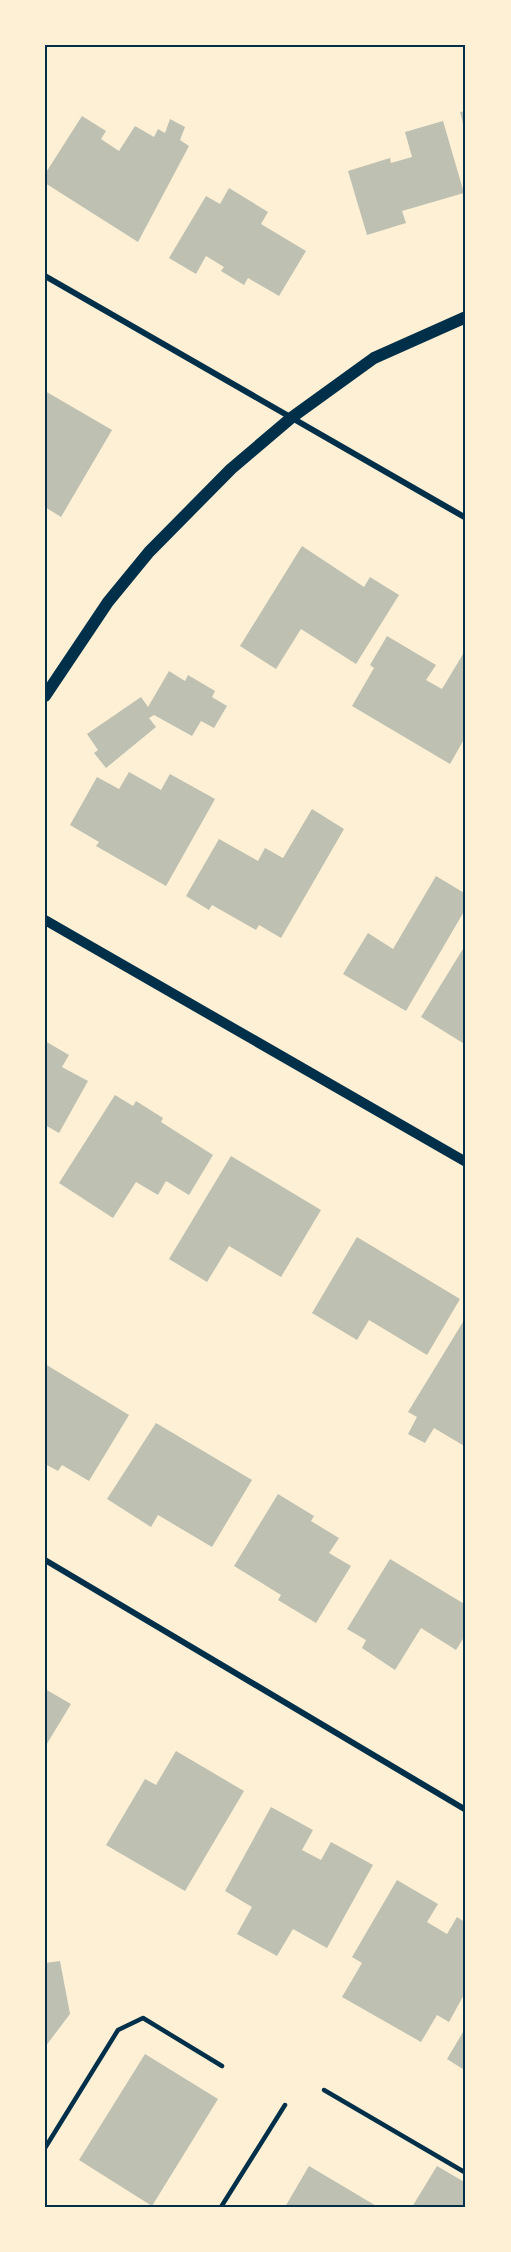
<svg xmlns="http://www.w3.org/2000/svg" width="511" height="2252" font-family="'PT Sans Narrow',sans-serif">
<rect width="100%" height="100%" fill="#fdf0d5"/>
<g fill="#bec0b2">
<path d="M 466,111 L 466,131 L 465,131 L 460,112 Z"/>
<path d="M 82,116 L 106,131 L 101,139 L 119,151 L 135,126 L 154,137 L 158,129 L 165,133 L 170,119 L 185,127 L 180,140 L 189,146 L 138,242 L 45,183 L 45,174 Z"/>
<path d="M 443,121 L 464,193 L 402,211 L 406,223 L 367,235 L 348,171 L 390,158 L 391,163 L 412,157 L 405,132 Z"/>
<path d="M 229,188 L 268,212 L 261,224 L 306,251 L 279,296 L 248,278 L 244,285 L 221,271 L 224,267 L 206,256 L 196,274 L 169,258 L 206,196 L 220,204 Z"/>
<path d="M 45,391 L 112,430 L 61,517 L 45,507 Z"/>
<path d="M 302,546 L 364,587 L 370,577 L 399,595 L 356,664 L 301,629 L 276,669 L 240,646 Z"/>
<path d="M 387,636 L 436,665 L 426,680 L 442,689 L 466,649 L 466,736 L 450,764 L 352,706 L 374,668 L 370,665 Z"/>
<path d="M 169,671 L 185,681 L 188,675 L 215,691 L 212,697 L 227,706 L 214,728 L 201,721 L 192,736 L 154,715 L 149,718 L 156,727 L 106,768 L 94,753 L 98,750 L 87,734 L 141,697 L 148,707 Z"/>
<path d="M 129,772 L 161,790 L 170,774 L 215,799 L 166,886 L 96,846 L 99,842 L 70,825 L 97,777 L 119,789 Z"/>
<path d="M 312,809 L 344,829 L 281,938 L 259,925 L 256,930 L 212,905 L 209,910 L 186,896 L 219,839 L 258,861 L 265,848 L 283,858 Z"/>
<path d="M 436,876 L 466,894 L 466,908 L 406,1011 L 343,974 L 368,933 L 393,949 Z"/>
<path d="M 466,944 L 466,1045 L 421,1017 Z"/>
<path d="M 45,1041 L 69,1055 L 62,1067 L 88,1081 L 59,1133 L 45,1125 Z"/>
<path d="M 115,1095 L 133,1106 L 136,1101 L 163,1118 L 161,1122 L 213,1155 L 189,1195 L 166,1181 L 158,1195 L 136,1182 L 113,1218 L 59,1183 Z"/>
<path d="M 231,1156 L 321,1210 L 281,1277 L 229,1246 L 207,1282 L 169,1259 Z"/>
<path d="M 357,1237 L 460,1299 L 427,1355 L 369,1320 L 357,1340 L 312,1313 Z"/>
<path d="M 466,1317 L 466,1447 L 434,1428 L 425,1443 L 408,1434 L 417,1417 L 408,1412 Z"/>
<path d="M 45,1364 L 129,1415 L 89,1481 L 62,1465 L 58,1471 L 45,1464 Z"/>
<path d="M 156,1423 L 252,1480 L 212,1547 L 158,1515 L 151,1527 L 107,1499 Z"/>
<path d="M 278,1494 L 314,1516 L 311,1521 L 339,1538 L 329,1553 L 351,1566 L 316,1623 L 278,1600 L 281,1595 L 234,1566 Z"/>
<path d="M 390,1559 L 466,1605 L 466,1634 L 456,1650 L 421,1628 L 395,1670 L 362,1648 L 366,1640 L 347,1629 Z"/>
<path d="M 45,1689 L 71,1704 L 45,1747 Z"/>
<path d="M 176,1751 L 244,1791 L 185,1891 L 106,1845 L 145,1779 L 156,1785 Z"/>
<path d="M 271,1807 L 313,1830 L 302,1850 L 321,1860 L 331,1842 L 373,1865 L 327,1948 L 293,1929 L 277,1956 L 237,1934 L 252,1907 L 225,1891 Z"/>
<path d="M 397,1880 L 438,1904 L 427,1922 L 447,1934 L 457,1917 L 466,1923 L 466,1991 L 449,2022 L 437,2015 L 421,2042 L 342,1997 L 362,1963 L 352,1957 Z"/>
<path d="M 60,1961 L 70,2014 L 45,2047 L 45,1963 Z"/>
<path d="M 466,2027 L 466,2071 L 447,2059 Z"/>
<path d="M 145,2054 L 218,2099 L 152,2206 L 79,2160 Z"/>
<path d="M 309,2166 L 336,2182 L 378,2207 L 285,2207 Z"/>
<path d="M 437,2166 L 466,2183 L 466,2207 L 412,2207 Z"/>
</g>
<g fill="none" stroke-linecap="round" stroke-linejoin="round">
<g stroke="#003049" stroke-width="4.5">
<path d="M 324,2090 L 466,2173"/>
<path d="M 45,2148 L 118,2030 L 143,2018 L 222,2066"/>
<path d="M 221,2207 L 285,2105"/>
</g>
<g stroke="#003049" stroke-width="6">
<path d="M 45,276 L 466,518"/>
<path d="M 45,1560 L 466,1810"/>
</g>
<path stroke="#003049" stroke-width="10" d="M 45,920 L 466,1162"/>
<path stroke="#003049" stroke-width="12" d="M 45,696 L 108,602 L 149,552 L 231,469 L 291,418 L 374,358 L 466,317"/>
</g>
<rect width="511" height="2252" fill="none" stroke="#fdf0d5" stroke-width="93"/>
<rect x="46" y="46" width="418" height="2160" fill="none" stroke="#003049" stroke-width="2"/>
</svg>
